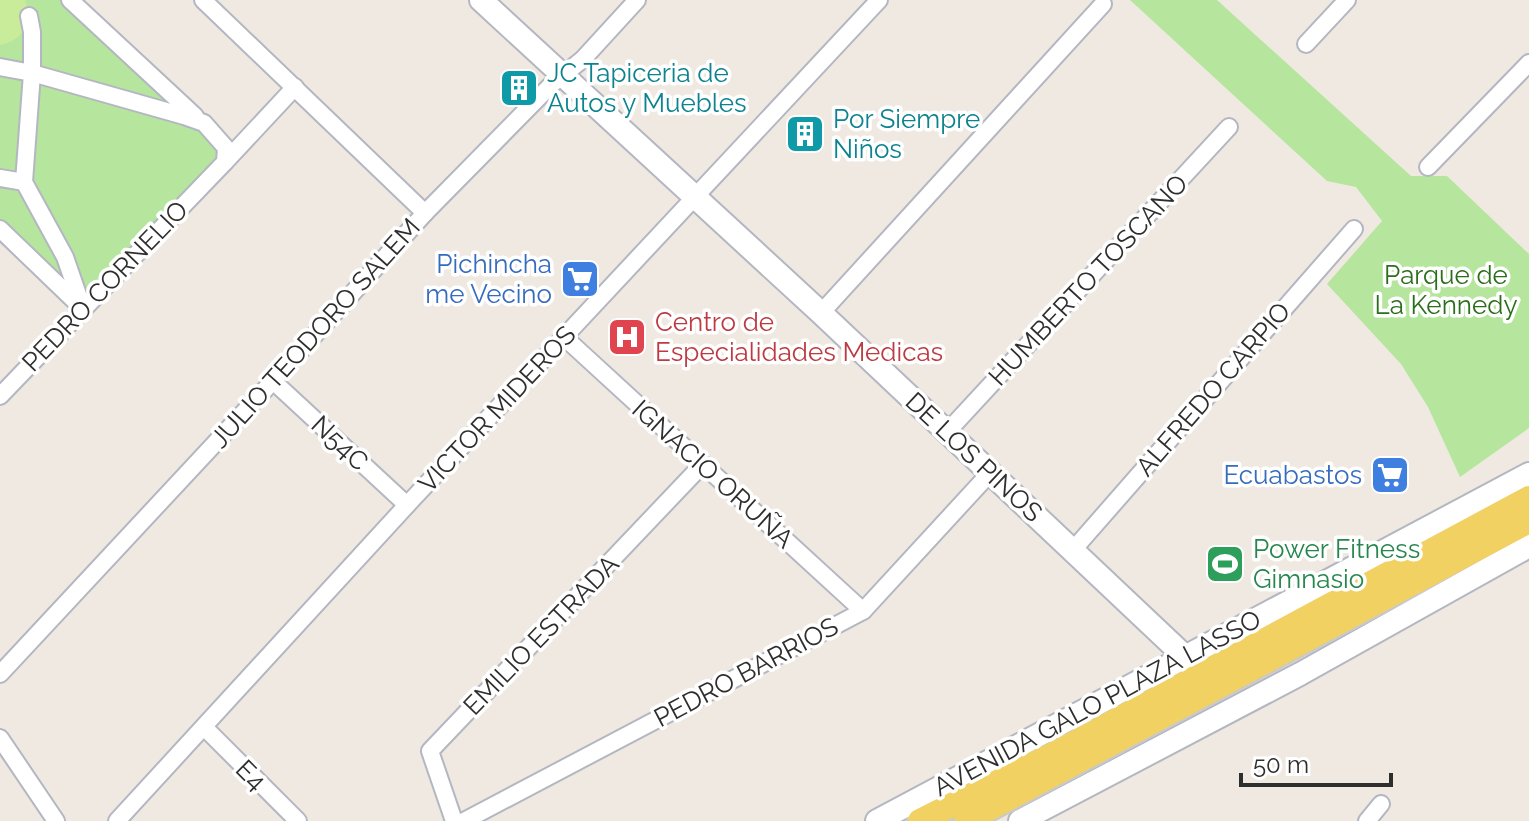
<svg xmlns="http://www.w3.org/2000/svg" width="1529" height="821" font-family="Raleway,sans-serif">
<rect width="100%" height="100%" fill="#efe9e1"/>
<g fill="#b6e59e">
<path d="M 0,0 L 69,0 L 217,137 L 223,162 L 83,309 L 0,229 Z"/>
<path d="M 1130,0 L 1217,0 L 1411,176 L 1447,176 L 1529,254 L 1529,428 L 1460,477 L 1428,407 L 1401,364 L 1327,284 L 1382,221 L 1356,187 L 1327,181 Z"/>
</g>
<path fill="#c9ec9a" d="M 0,0 L 25,0 C 34,22 22,41 0,45 Z"/>
<g fill="none" stroke-linecap="round" stroke-linejoin="round">
<defs>
<g id="street">
<path d="M 70,0 L 195,116"/>
<path d="M 203,0 L 425,213"/>
<path d="M 29,16 L 32,32 L 32,73 L 24,182 L 65,257 L 83,309"/>
<path d="M 1306,44 L 1347,0"/>
<path d="M 0,67 L 32,73 L 184,116 L 204,123 L 226,148 L 225,162 L 0,396"/>
<path d="M 225,162 L 295,87"/>
<path d="M 1428,167 L 1529,63"/>
<path d="M 0,178 L 24,182"/>
<path d="M 0,229 L 79,305"/>
<path d="M 821,313 L 1103,4"/>
<path d="M 564,337 L 863,611"/>
<path d="M 273,381 L 407,505"/>
<path d="M 947,432 L 1229,127"/>
<path d="M 1073,550 L 1354,229"/>
<path d="M 0,674 L 273,381 L 425,213 L 552,84 L 583,59 L 637,0"/>
<path d="M 205,728 L 298,821"/>
<path d="M 0,738 L 56,821"/>
<path d="M 117,821 L 407,505 L 879,0"/>
<path d="M 454,821 L 430,751 L 702,465"/>
<path d="M 464,821 L 863,611 L 990,473"/>
<path d="M 1367,821 L 1381,804"/>
</g>
<g id="secondary">
<path d="M 481,0 L 821,313 L 1214,684"/>
<path d="M 877,821 L 1529,474"/>
<path d="M 1020,821 L 1300,674 L 1529,546"/>
</g>
<g id="primary">
<path d="M 920,821 L 1061,750 L 1529,498"/>
<path d="M 966,821 L 1529,521"/>
</g>
</defs>
<use href="#street" stroke="#b4b7c1" stroke-width="20"/>
<use href="#secondary" stroke="#b4b7c1" stroke-width="26"/>
<use href="#primary" stroke="#c9c9c9" stroke-width="28"/>
<use href="#street" stroke="#fff" stroke-width="16"/>
<use href="#secondary" stroke="#fff" stroke-width="22"/>
<use href="#primary" stroke="#f2d163" stroke-width="24"/>
</g>
<defs>
<symbol id="building-square" viewBox="-11 -11 22 22"><rect x="-9" y="-9" width="18" height="18" rx="4" fill="#0f9aa8" stroke="#fff"/><path d="M-4-6H4V6H1V3H-1V6H-4ZM-2.5-4.3h1.7v1.8h-1.7ZM.8-4.3h1.7v1.8H.8ZM-2.5-1h1.7V.8h-1.7ZM.8-1h1.7V.8H.8Z" fill="#fff"/></symbol>
<symbol id="supermarket-square" viewBox="-11 -11 22 22"><rect x="-9" y="-9" width="18" height="18" rx="4" fill="#3f7fe0" stroke="#fff"/><path d="M-6-5.5h2.5l.6 2H6L4.5 2H-2.5L-4.4-4H-6ZM-1.5 3.2a1.3 1.3 0 1 0 .1 0ZM3 3.2a1.3 1.3 0 1 0 .1 0Z" fill="#fff"/></symbol>
<symbol id="hospital-square" viewBox="-11 -11 22 22"><rect x="-9" y="-9" width="18" height="18" rx="4" fill="#e0444e" stroke="#fff"/><path d="M-5-5h3v3.5h4V-5h3V5h-3V1.5h-4V5h-3Z" fill="#fff"/></symbol>
<symbol id="stadium-square" viewBox="-11 -11 22 22"><rect x="-9" y="-9" width="18" height="18" rx="4" fill="#2e9e5b" stroke="#fff"/><path d="M0-5a6.5 5 0 1 0 0 10a6.5 5 0 1 0 0-10ZM-3.5-1.8h7v3.6h-7Z" fill="#fff"/></symbol>
</defs>
<g fill-rule="evenodd">
<use href="#building-square" x="497" y="66" width="44" height="44"/>
<use href="#building-square" x="783" y="112" width="44" height="44"/>
<use href="#supermarket-square" x="558" y="257" width="44" height="44"/>
<use href="#hospital-square" x="605" y="315" width="44" height="44"/>
<use href="#supermarket-square" x="1368" y="453" width="44" height="44"/>
<use href="#stadium-square" x="1203" y="542" width="44" height="44"/>
</g>
<g text-anchor="middle" dominant-baseline="central" stroke-width="7" stroke-linejoin="round" paint-order="stroke">
<g font-size="26" fill="#0d838f" stroke="#fff" text-anchor="start">
<text x="547" y="73">JC Tapiceria de<tspan x="547" dy="30">Autos y Muebles</tspan></text>
<text x="833" y="119">Por Siempre<tspan x="833" dy="30">Niños</tspan></text>
</g>
<g font-size="26" fill="#366cbe" stroke="#fff" text-anchor="end">
<text x="552" y="264">Pichincha<tspan x="552" dy="30">me Vecino</tspan></text>
<text x="1362" y="475">Ecuabastos</text>
</g>
<g font-size="26" fill="#2c6e1b" stroke="#fff">
<text x="1446" y="275">Parque de<tspan x="1446" dy="30">La Kennedy</tspan></text>
</g>
<g font-size="26" fill="#2e2e2e" stroke="#fff">
<text transform="translate(1088 280) rotate(-47)">HUMBERTO TOSCANO</text>
<text transform="translate(105 286) rotate(-46)">PEDRO CORNELIO</text>
<text transform="translate(315 333) rotate(-48)">JULIO TEODORO SALEM</text>
<text transform="translate(1213 389) rotate(-49)">ALFREDO CARPIO</text>
<text transform="translate(497 409) rotate(-47)">VICTOR MIDEROS</text>
<text transform="translate(340 443) rotate(43)">N54C</text>
<text transform="translate(974 457) rotate(43)">DE LOS PINOS</text>
<text transform="translate(713 474) rotate(42)">IGNACIO ORUÑA</text>
<text transform="translate(541 635) rotate(-46)">EMILIO ESTRADA</text>
<text transform="translate(746 672) rotate(-28)">PEDRO BARRIOS</text>
<text transform="translate(1097 703) rotate(-28)">AVENIDA GALO PLAZA LASSO</text>
<text transform="translate(251 775) rotate(45)">E4</text>
</g>
<g font-size="26" fill="#be3a42" stroke="#fff" text-anchor="start">
<text x="655" y="322">Centro de<tspan x="655" dy="30">Especialidades Medicas</tspan></text>
</g>
<g font-size="26" fill="#27864d" stroke="#fff" text-anchor="start">
<text x="1253" y="549">Power Fitness<tspan x="1253" dy="30">Gimnasio</tspan></text>
</g>
</g>
<path d="M1241 773v12h150v-12" fill="none" stroke="#2e2e2e" stroke-width="4"/>
<text x="1253" y="773" font-size="24" fill="#2e2e2e" stroke="#ffffff" stroke-width="6" paint-order="stroke">50 m</text>
</svg>
